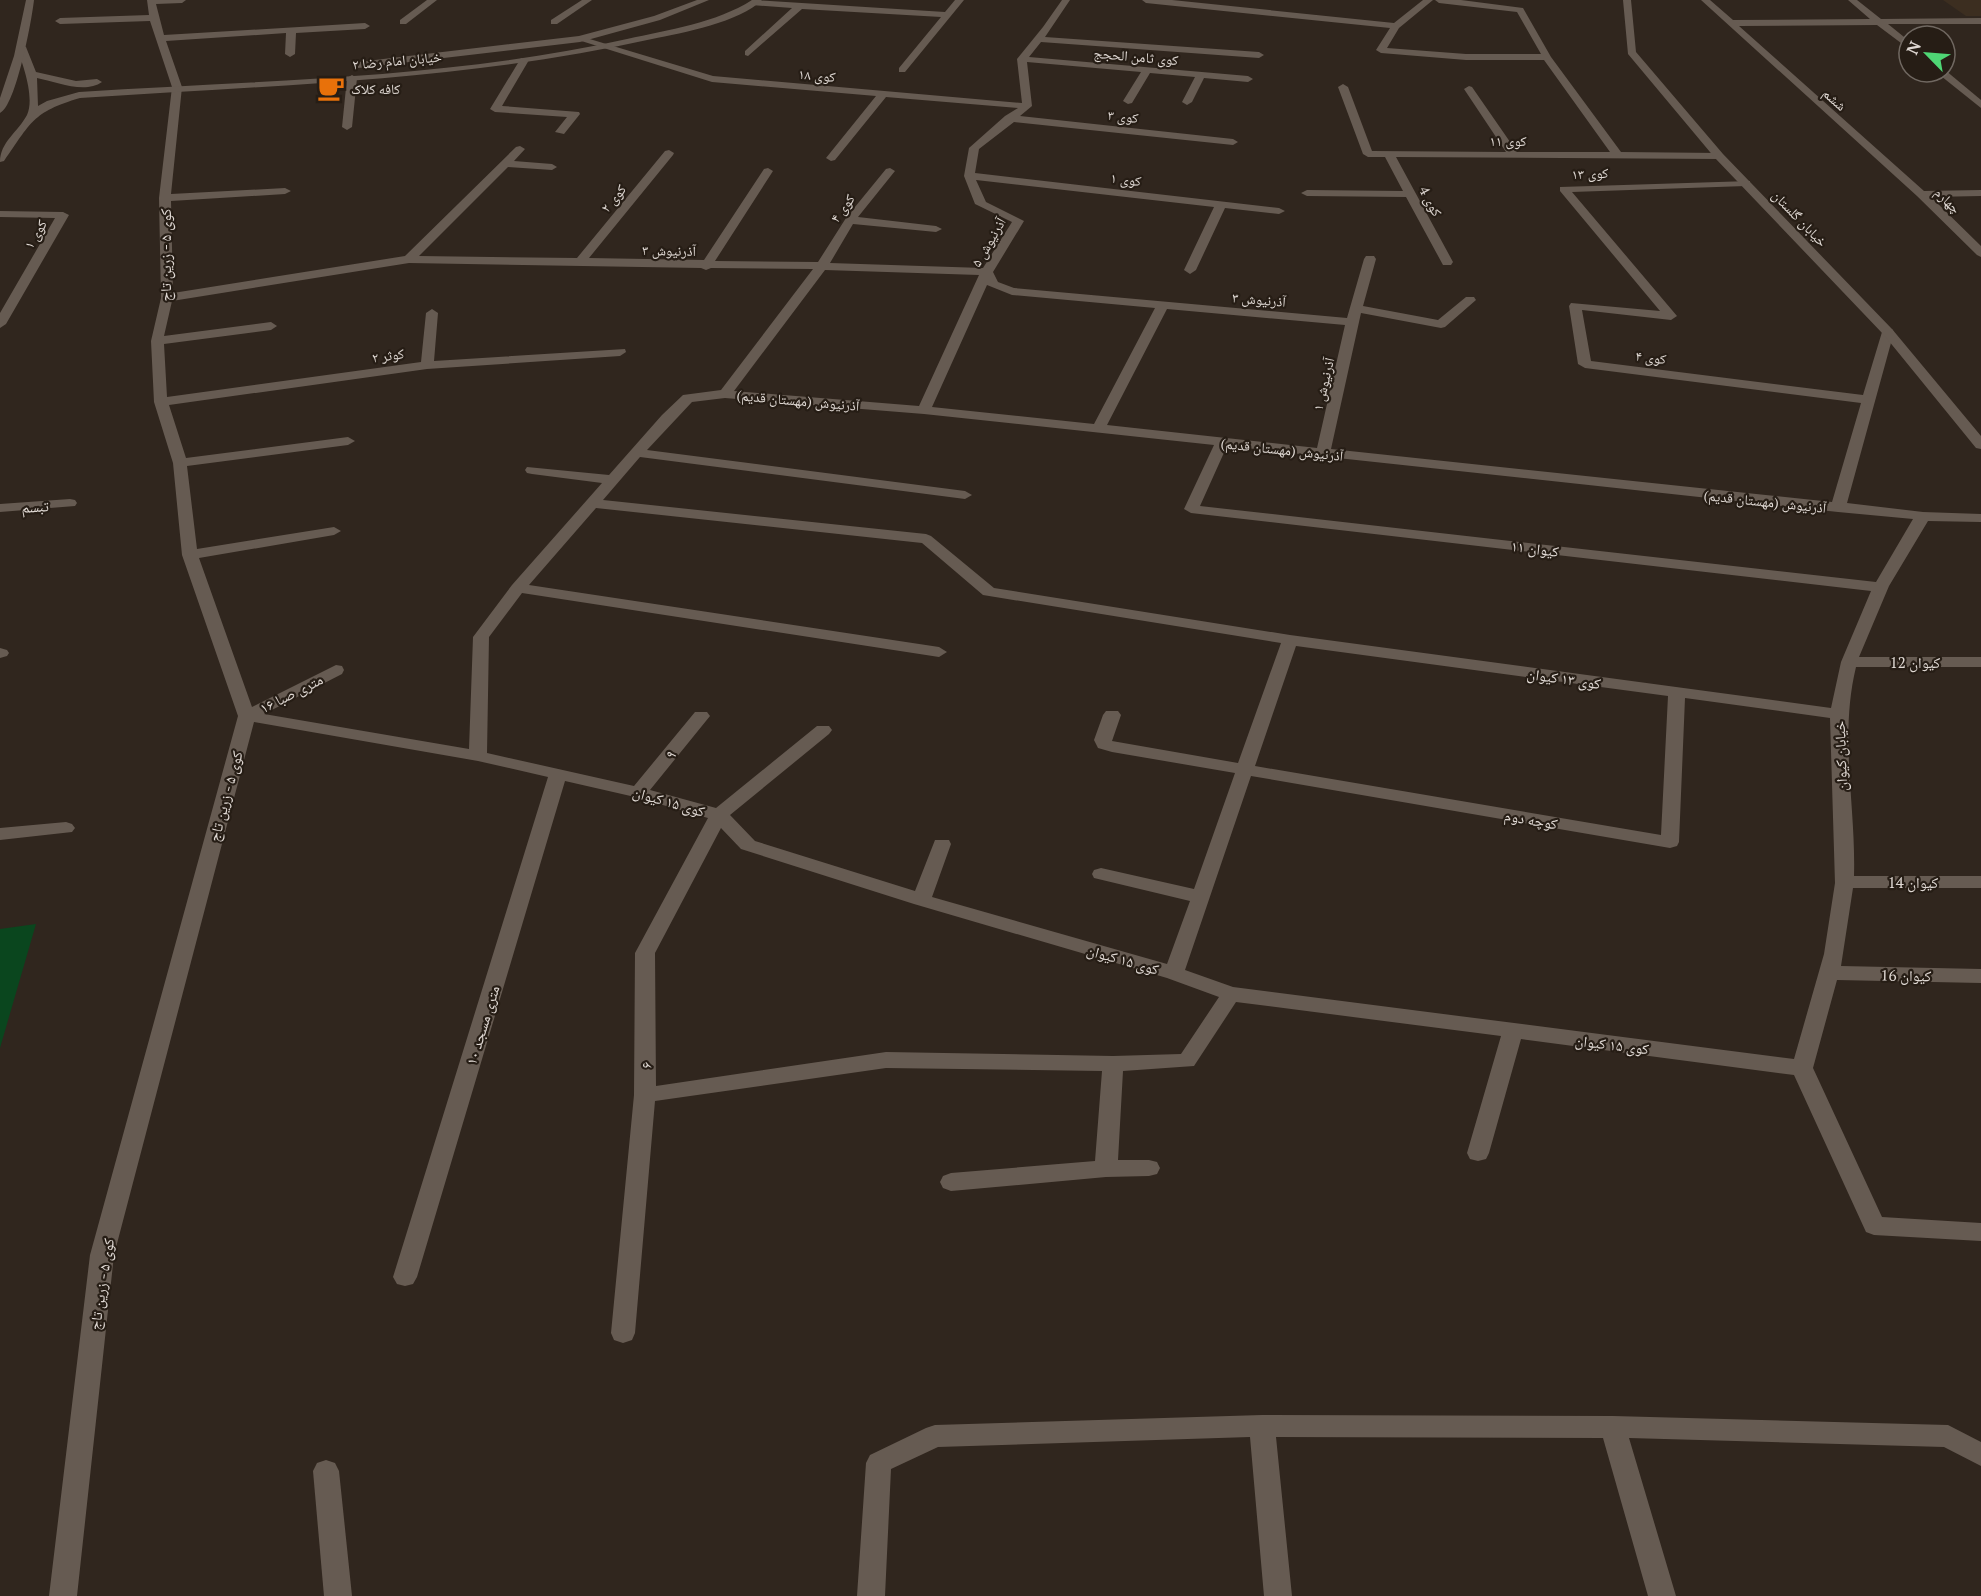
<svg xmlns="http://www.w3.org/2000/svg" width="1981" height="1596" font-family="'PT Serif','Noto Naskh Arabic',serif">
<rect width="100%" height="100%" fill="#30261e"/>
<path fill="#3c2e20" d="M 1943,0 L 1981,0 L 1981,16 L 1966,16 Z"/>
<path fill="#0a461e" d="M 36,924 L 0,1048 L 0,929 Z"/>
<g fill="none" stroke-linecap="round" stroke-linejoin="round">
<g fill="#665b52" fill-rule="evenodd">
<path d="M 147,0 L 186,0 L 182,3 L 156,4 L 164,35 L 365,23 L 370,26 L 365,29 L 296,33 L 295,54 L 290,57 L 285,54 L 286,33 L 166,41 L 182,87 L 171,194 L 285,188 L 291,191 L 285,194 L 171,201 L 173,293 L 405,256 L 516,147 L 520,146 L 525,149 L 514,161 L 552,164 L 557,167 L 552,170 L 508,167 L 419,256 L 577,258 L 665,151 L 669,150 L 674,153 L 673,155 L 589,258 L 704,260 L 764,169 L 768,168 L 773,171 L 715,261 L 818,262 L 846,218 L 886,169 L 890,168 L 895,171 L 858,217 L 936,226 L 942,229 L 936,232 L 853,224 L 830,263 L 983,268 L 1012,222 L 975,204 L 964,176 L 969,148 L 1005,116 L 1018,108 L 886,97 L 835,160 L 831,161 L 826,158 L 876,96 L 712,82 L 575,39 L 583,37 L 713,76 L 1022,103 L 1017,59 L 1043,27 L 1062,0 L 1070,0 L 1045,37 L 1259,52 L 1264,55 L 1259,58 L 1041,42 L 1029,57 L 1248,76 L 1253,79 L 1248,82 L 1204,78 L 1192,102 L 1187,105 L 1182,102 L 1195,77 L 1150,73 L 1132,103 L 1128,104 L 1123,101 L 1141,72 L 1027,62 L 1032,106 L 1020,116 L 1233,139 L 1238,142 L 1233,145 L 1014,122 L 979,149 L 975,173 L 1279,208 L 1285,211 L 1279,214 L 1225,208 L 1196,270 L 1190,274 L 1184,270 L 1214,207 L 976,180 L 986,202 L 1024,221 L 993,272 L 998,282 L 1014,288 L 1347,318 L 1364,259 L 1366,256 L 1374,256 L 1376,259 L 1363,306 L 1438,320 L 1466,297 L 1474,297 L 1476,300 L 1445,327 L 1441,328 L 1361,313 L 1331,449 L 1832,502 L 1861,403 L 1585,368 L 1578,364 L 1569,306 L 1571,303 L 1660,311 L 1560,191 L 1560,187 L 1750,181 L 1750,185 L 1746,186 L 1572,192 L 1677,316 L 1671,320 L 1582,310 L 1591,361 L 1863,395 L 1882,332 L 1884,329 L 1892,329 L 1894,332 L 1847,503 L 1923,512 L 1981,514 L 1981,522 L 1928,521 L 1889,586 L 1859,657 L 1981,657 L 1981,667 L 1856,667 C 1839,737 1856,805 1854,876 L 1981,876 L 1981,888 L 1853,888 L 1841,966 L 1981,969 L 1981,983 L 1837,980 L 1813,1068 L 1882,1217 L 1981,1223 L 1981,1241 L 1874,1235 L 1866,1232 L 1794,1075 L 1521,1039 L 1489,1153 L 1486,1159 L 1478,1161 L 1470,1159 L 1467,1153 L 1501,1036 L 1236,1002 L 1194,1066 L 1123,1071 L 1118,1160 L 1149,1160 L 1157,1162 L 1160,1168 L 1157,1174 L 1149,1176 L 1106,1177 L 951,1191 L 943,1188 L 940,1182 L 943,1176 L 951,1173 L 1095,1161 L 1102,1071 L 886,1068 L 655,1101 L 635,1333 L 632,1340 L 623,1343 L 614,1340 L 611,1333 L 634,1095 L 635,953 L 708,818 L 635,797 L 565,781 L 417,1277 L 413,1284 L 405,1286 L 397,1284 L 393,1277 L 548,777 L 478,761 L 254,722 L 114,1255 L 77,1596 L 49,1596 L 90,1255 L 238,716 L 182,555 L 173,463 L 154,402 L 151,341 L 161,298 L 159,198 L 172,87 L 150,21 L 60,24 L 55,21 L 60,18 L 149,15 ZM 409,263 L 701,268 L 706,270 L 711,268 L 813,269 L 721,390 L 683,395 L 662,415 L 609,475 L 527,467 L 525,470 L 527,473 L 532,474 L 602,483 L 512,585 L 473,637 L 469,749 L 264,714 L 342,674 L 344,670 L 342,666 L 336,665 L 252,707 L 199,558 L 334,535 L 341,531 L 334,527 L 197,549 L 187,466 L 348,445 L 355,441 L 348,437 L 186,458 L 169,405 L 427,369 L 620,356 L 626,352 L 625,349 L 434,361 L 438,313 L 432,309 L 426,313 L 421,362 L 167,397 L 164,344 L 271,330 L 277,326 L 271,322 L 164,336 L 172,301 ZM 825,270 L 979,275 L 919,406 L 734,391 ZM 987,285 L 1012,295 L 1155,308 L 1094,424 L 932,407 ZM 1167,309 L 1345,325 L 1317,448 L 1107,425 ZM 725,398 L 924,414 L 1214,445 L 1184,509 L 1191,513 L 1871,591 L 1841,662 L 1831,708 L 1290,635 L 994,588 L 931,536 L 926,534 L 603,500 L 640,457 L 965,499 L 972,495 L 965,491 L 647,450 L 692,402 ZM 1227,446 L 1838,512 L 1913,519 L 1876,582 L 1200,506 ZM 596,508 L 922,543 L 983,595 L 1281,643 L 1238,763 L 1112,741 L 1121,715 L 1118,711 L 1106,711 L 1103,715 L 1094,740 L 1098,748 L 1112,752 L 1235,773 L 1194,889 L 1101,868 L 1094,870 L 1092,874 L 1094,878 L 1190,901 L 1167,964 L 932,897 L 951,844 L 949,840 L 935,840 L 915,891 L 755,841 L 730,815 L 829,734 L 832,730 L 829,726 L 817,726 L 716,808 L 650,790 L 710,716 L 707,712 L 695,712 L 634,786 L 487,753 L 489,637 L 522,593 L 939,657 L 947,652 L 939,647 L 529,585 ZM 1296,646 L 1668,696 L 1661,835 L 1255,766 ZM 1685,698 L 1830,718 L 1835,883 L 1824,954 L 1794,1059 L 1233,987 L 1185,970 L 1251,776 L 1670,848 L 1677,846 L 1679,842 ZM 721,828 L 741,849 L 914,904 L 1167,978 L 1219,997 L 1181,1054 L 1113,1056 L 886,1052 L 656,1086 L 655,953 Z"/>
<path d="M 427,0 L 437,0 L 406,24 L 400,24 L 400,20 Z"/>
<path d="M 582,0 L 592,0 L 557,24 L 551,24 L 551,20 Z"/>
<path d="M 754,0 L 945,12 L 955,0 L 964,0 L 905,72 L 899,72 L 899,68 L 941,17 L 802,9 L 748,56 L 745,55 L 745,51 L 792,8 L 751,5 L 751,1 Z"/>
<path d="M 1142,0 L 1172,0 L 1394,23 L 1423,0 L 1433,0 L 1399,28 L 1387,48 L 1466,54 L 1541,54 L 1517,12 L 1439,3 L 1435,0 L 1461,0 L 1523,8 L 1551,57 L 1621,152 L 1719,153 L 1724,156 L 1719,159 L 1396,157 L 1453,262 L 1451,265 L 1443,265 L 1406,197 L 1307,196 L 1301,193 L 1307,190 L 1403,191 L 1385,157 L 1368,157 L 1363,154 L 1338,87 L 1343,84 L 1348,87 L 1372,151 L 1506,152 L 1464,89 L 1469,86 L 1472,87 L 1517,152 L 1610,152 L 1544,60 L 1466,60 L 1381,53 L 1376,50 L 1390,28 L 1146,3 Z"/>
<path d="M 1701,0 L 1710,0 L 1733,20 L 1870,19 L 1848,0 L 1857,0 L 1881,19 L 1981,18 L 1981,24 L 1888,24 L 1909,41 L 1909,49 L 1877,25 L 1739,26 L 1924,191 L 1981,190 L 1981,196 L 1931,197 L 1981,246 L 1981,257 L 1977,255 L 1917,196 Z"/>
<path d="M 521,58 L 529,60 L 502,106 L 579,112 L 580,114 L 564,134 L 555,132 L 567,117 L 495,112 L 490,109 Z"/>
<path d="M 1945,70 L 1981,100 L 1981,108 L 1936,72 Z"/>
<path d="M 352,75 L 357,78 L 352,127 L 347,130 L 342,127 L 347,78 Z"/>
<path d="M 0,211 L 63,212 L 69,215 L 6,324 L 0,328 L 0,313 L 55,218 L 0,217 Z"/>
<path d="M 70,499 L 75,500 L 77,503 L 75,506 L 0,512 L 0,504 Z"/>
<path d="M 0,648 L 7,650 L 9,653 L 7,656 L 0,658 Z"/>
<path d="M 66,822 L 72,824 L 75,828 L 72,832 L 0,840 L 0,828 Z"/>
<path d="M 1262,1415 L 1613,1416 L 1948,1425 L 1981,1442 L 1981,1466 L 1944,1447 L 1629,1438 L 1676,1596 L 1648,1596 L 1603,1438 L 1276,1437 L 1292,1596 L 1264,1596 L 1250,1437 L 938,1447 L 891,1469 L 885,1596 L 857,1596 L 866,1463 L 870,1455 L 926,1428 L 935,1425 Z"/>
<path d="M 326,1460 L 335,1463 L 339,1471 L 352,1596 L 324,1596 L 313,1471 L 317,1463 Z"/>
</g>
<g fill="#665b52" fill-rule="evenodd">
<path d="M 697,0 L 709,0 L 660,20 L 580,42 L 358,68 L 353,65 L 358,62 L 579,36 L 654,16 Z"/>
<path d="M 752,0 L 762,0 C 740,22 683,33 652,39 C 464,81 272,85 80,98 C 32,112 31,123 4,161 L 0,162 C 0,142 18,132 27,115 C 35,98 23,63 16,47 L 21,44 L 26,47 L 36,72 L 76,81 L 97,79 L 102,82 C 85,94 56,82 37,78 L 38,106 L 47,101 L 79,92 C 262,80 447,79 627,39 C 668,30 716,23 752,0 Z"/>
<path d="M 1623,0 L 1631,0 L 1636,52 L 1723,154 L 1892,329 L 1981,436 L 1981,449 L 1976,448 L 1884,335 L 1715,158 L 1628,54 Z"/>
</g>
<path fill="#665b52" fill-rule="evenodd" d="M 26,0 L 34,0 C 32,19 16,106 0,113 L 0,98 L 14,56 Z"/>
</g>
<defs>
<symbol id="cafe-bare" viewBox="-9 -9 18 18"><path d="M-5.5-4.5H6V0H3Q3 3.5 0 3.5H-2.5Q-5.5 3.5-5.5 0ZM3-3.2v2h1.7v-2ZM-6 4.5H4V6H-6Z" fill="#e8710a" stroke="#261d15" stroke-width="2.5" paint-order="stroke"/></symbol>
</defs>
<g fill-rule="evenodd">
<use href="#cafe-bare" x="312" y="69" width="38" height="38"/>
</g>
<g text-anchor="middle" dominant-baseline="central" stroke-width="4.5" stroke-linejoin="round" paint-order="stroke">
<g font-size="14" fill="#e0d9d4" stroke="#261d15">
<text transform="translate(1136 56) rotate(5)">کوی ثامن الحجج</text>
<text transform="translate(397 60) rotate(-5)">خیابان امام رضا ۲</text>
<text transform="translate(817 75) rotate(5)">کوی ۱۸</text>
<text transform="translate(1835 99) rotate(42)">ششم</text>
<text transform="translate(1123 116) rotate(6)">کوی ۳</text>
<text x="1508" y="140">کوی ۱۱</text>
<text transform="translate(1590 173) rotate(-2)">کوی ۱۳</text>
<text transform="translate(1126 179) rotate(7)">کوی ۱</text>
<text transform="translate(613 198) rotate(-51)">کوی ۲</text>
<text transform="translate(1948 200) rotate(44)">چهارم</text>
<text transform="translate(1431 201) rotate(62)">کوی 4</text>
<text transform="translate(842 208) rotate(-54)">کوی ۴</text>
<text transform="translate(1800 218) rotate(46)">خیابان گلستان</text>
<text transform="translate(35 234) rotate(-60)">کوی ۱</text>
<text transform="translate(988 242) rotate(-60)">آذرنیوش ۵</text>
<text transform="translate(669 250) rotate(1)">آذرنیوش ۳</text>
<text transform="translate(1259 299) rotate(5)">آذرنیوش ۳</text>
<text transform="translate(388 355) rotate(-8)">کوثر ۲</text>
<text transform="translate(1651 357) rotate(7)">کوی ۴</text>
<text transform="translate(1323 384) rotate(-77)">آذرنیوش ۱</text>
<text transform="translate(798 400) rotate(5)">آذرنیوش (مهستان قدیم)</text>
<text transform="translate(1282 449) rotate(6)">آذرنیوش (مهستان قدیم)</text>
<text transform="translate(1765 501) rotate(6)">آذرنیوش (مهستان قدیم)</text>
</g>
<g font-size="14" fill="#e0d9d4" stroke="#261d15" text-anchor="start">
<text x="351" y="88">کافه کلاک</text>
</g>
<g font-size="15" fill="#e0d9d4" stroke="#261d15">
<text transform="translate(165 255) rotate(-90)">کوی ۵ - زرین تاج</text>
<text transform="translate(35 506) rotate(-4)">تبسم</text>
<text transform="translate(1535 548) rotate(7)">کیوان ۱۱</text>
<text x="1915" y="662">کیوان 12</text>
<text transform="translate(1564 678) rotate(8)">کوی ۱۳ کیوان</text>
<text transform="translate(291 693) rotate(-27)">۱۶ متری صبا</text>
<text transform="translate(670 754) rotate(-50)">۹</text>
<text transform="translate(1840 756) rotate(-92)">خیابان کیوان</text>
<text transform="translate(225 796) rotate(-75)">کوی ۵ - زرین تاج</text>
<text transform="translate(669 801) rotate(16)">کوی ۱۵ کیوان</text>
<text transform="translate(1531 819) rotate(10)">کوچه دوم</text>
<text x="1913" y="882">کیوان 14</text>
<text transform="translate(1123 959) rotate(16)">کوی ۱۵ کیوان</text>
<text transform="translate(1906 975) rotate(1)">کیوان 16</text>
<text transform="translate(482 1025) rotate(-73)">۱۰ متری مسجد</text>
<text transform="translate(1612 1044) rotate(7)">کوی ۱۵ کیوان</text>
<text transform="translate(645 1065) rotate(-90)">۶</text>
<text transform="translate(101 1284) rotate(-81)">کوی ۵ - زرین تاج</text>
</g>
</g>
<g transform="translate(1927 54) rotate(295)"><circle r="28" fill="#261d15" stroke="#706861" stroke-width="1.5"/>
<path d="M0-4.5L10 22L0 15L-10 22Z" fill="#4fd675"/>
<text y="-9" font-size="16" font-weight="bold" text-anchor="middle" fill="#e0d9d4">N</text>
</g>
</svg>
